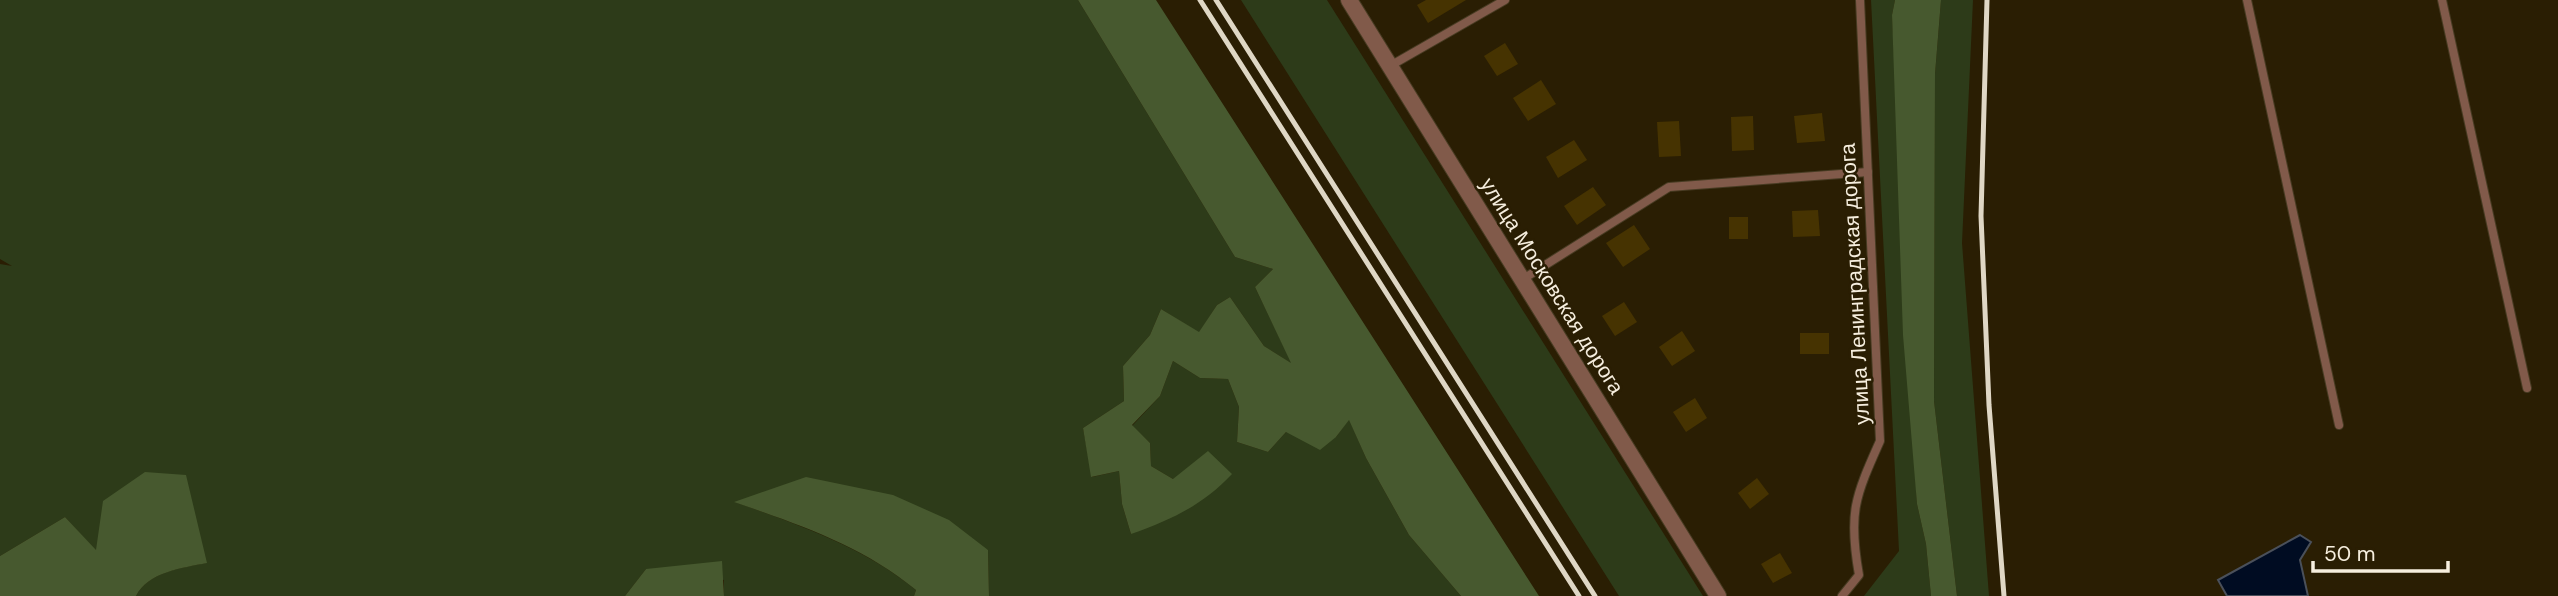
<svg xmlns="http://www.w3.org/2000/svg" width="2558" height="596" font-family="'DM Sans',sans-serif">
<rect width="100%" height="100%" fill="#2a1e03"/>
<g fill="#2d3b19">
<path d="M 0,0 L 1078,0 L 1235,257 L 1273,269 L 1255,287 L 1292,364 L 1264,346 L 1230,297 L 1217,305 L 1199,333 L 1161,309 L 1150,335 L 1123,366 L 1124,401 L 1083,428 L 1092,477 L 1119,471 L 1122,504 L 1131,534 L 1173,479 L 1151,466 L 1150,443 L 1132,426 L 1160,396 L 1173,361 L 1200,378 L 1228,379 L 1239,407 L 1237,442 L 1268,452 L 1286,432 L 1336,437 L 1349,419 L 1366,458 L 1409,535 L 1461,596 L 989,596 L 988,550 L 735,502 C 799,525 864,547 916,590 L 914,596 L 724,596 L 724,580 L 646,569 L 625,596 L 136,596 C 148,572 181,568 206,563 L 96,551 L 65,517 L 0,556 L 0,264 L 12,266 L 0,259 Z"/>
<path d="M 1241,0 L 1327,0 L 1703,596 L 1619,596 Z"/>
<path d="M 1871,0 L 1895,0 L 1892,15 L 1917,504 L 1926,544 L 1931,596 L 1864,596 L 1899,551 Z"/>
<path d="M 1941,0 L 1973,0 L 1962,243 L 1989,596 L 1957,596 L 1934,401 L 1935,74 Z"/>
</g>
<g fill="#47592f">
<path d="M 1078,0 L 1156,0 L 1539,596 L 1461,596 L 1409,535 L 1366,458 L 1349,420 L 1336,437 L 1320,450 L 1286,432 L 1268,452 L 1237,442 L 1239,407 L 1228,379 L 1200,378 L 1173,361 L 1160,396 L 1132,425 L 1150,443 L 1151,466 L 1173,479 L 1208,451 L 1232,474 C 1203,505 1171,520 1131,534 L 1122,504 L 1119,471 L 1091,477 L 1083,428 L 1124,401 L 1123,366 L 1150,335 L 1161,309 L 1199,332 L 1217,305 L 1230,297 L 1264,346 L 1291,363 L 1255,287 L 1273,269 L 1235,257 Z"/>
<path d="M 1895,0 L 1941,0 L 1935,74 L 1934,401 L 1957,596 L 1931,596 L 1926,544 L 1917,504 L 1903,335 L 1892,15 Z"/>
<path d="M 145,472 L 186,475 L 207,563 C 182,568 148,572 136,596 L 0,596 L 0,556 L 65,517 L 96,550 L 103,501 Z"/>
<path d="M 806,477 L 893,495 L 949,520 L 988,550 L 989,596 L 914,596 L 916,590 C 863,546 798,524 734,502 Z"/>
<path d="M 722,561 L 724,596 L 625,596 L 646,569 Z"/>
</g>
<path fill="#000c22" stroke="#4a505a" stroke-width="2" d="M 2300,535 L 2311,542 L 2300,560 L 2308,596 L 2227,596 L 2218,580 Z"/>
<g fill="#463301">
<path d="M 1426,0 L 1466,0 L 1428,23 L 1417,5 Z"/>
<path d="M 1505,43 L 1518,64 L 1497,76 L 1484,56 Z"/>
<path d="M 1541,80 L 1556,104 L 1528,121 L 1513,98 Z"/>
<path d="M 1822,113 L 1825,141 L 1797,143 L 1794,116 Z"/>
<path d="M 1753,116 L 1754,150 L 1732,151 L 1731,117 Z"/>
<path d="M 1679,121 L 1681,156 L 1659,157 L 1657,122 Z"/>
<path d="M 1574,140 L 1587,160 L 1558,178 L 1546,157 Z"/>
<path d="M 1593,187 L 1606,205 L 1577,225 L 1564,206 Z"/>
<path d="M 1818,210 L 1820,236 L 1793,237 L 1792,211 Z"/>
<rect x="1729" y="217" width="19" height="22"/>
<path d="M 1634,225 L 1650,249 L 1623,267 L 1606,243 Z"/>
<path d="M 1624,302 L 1637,322 L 1615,336 L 1602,316 Z"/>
<path d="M 1682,331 L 1695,351 L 1672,366 L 1659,347 Z"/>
<rect x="1800" y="333" width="29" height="21"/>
<path d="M 1695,398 L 1707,418 L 1686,432 L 1673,412 Z"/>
<path d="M 1757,478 L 1769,494 L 1750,509 L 1738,493 Z"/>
<path d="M 1780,553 L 1792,573 L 1773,583 L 1761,564 Z"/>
</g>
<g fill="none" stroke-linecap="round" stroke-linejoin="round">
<defs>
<g id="lane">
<path d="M 2247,0 L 2339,425"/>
<path d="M 2442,0 L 2527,388"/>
<path d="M 1390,66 L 1505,0"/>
<path d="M 1523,279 L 1669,187 L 1868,172"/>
<path d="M 1842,596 L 1859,575 C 1848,513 1855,497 1880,441 L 1860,0"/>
</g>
<path id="street" d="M 1349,0 L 1718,596"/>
</defs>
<use href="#lane" stroke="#473b22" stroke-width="10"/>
<use href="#street" stroke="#473b22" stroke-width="18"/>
<use href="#lane" stroke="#815a4a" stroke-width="8"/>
<use href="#street" stroke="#815a4a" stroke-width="16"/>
<g stroke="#dfd7c5" stroke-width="5">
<path d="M 1200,0 L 1579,596"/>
<path d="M 1216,0 L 1595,596"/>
<path d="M 1987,0 L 1981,216 L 1989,405 L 2004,596"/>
</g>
</g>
<g text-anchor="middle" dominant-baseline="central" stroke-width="5" stroke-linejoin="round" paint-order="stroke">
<g font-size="21" fill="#f6eede" stroke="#2a1e03">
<text transform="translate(1855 284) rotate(-93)">улица Ленинградская дорога</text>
<text transform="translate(1552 286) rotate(58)">улица Московская дорога</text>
</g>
</g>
<path d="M2313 561v10h135v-10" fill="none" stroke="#f6eede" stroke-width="3.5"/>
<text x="2324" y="561" font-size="21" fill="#f6eede" stroke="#2a1e03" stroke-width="5" paint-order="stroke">50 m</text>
</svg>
